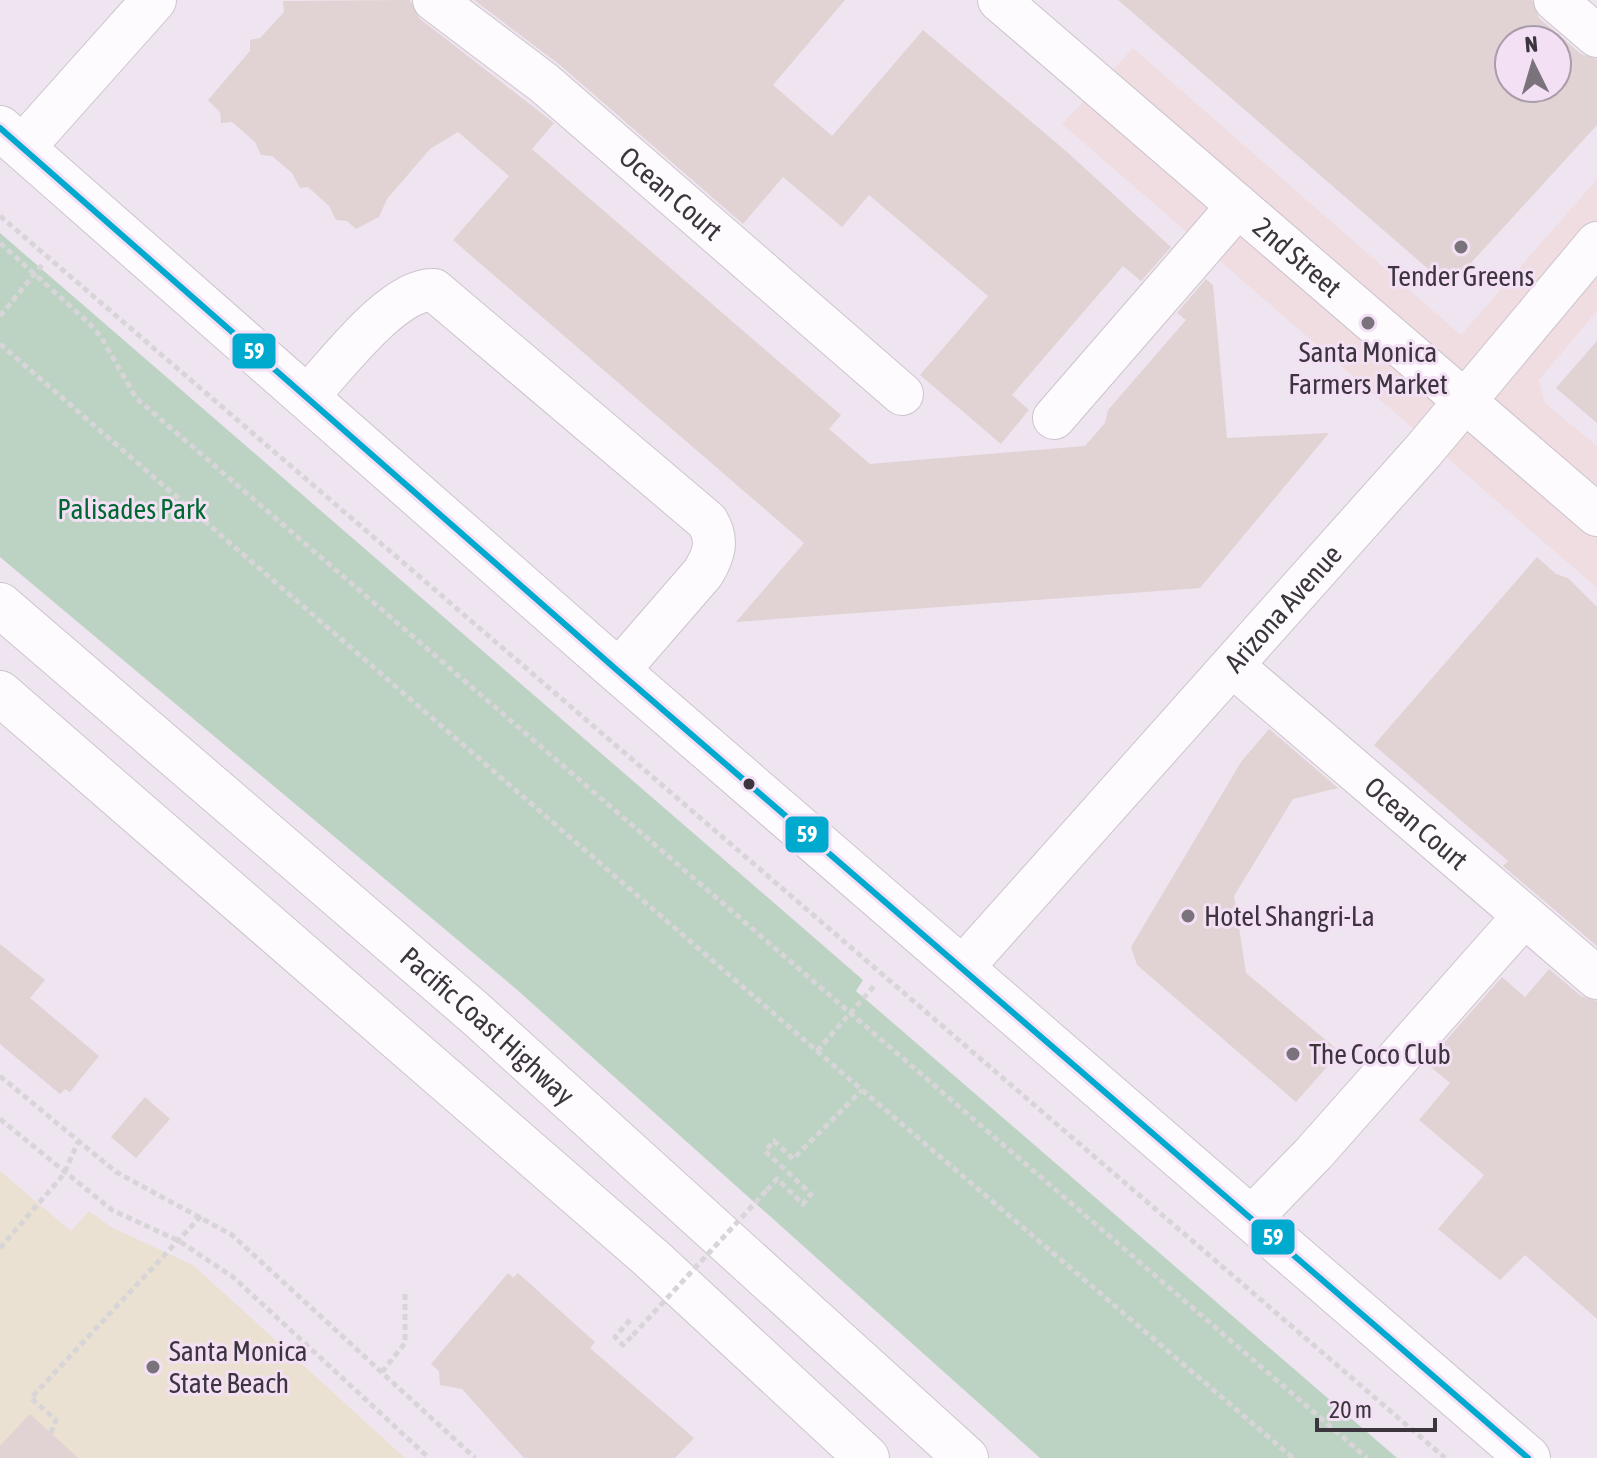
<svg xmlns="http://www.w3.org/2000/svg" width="1597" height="1458" font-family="'Asap Condensed',sans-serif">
<rect width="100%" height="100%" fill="#efe5f0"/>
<path fill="#f0dde1" d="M 1133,48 L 1461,335 L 1597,179 L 1597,311 L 1539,380 L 1545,403 L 1597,446 L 1597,588 L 1062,124 Z"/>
<path fill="#bcd3c3" d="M 0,233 L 863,980 L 856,991 L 1397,1458 L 1040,1458 L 515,988 L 0,557 Z"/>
<path fill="#ebe1d2" d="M 0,1171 L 71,1231 L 89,1211 L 111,1227 L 193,1265 L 405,1458 L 0,1458 Z"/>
<g fill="#e1d2d3" fill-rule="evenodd">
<path d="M 410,0 L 420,19 L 554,123 L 532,149 L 841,415 L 829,429 L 870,464 L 1085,446 L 1105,423 L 1108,410 L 1186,320 L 1177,313 L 1206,279 L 1213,285 L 1227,438 L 1329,433 L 1200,588 L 736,622 L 804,543 L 453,240 L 509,176 L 458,132 L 430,149 L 387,199 L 379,217 L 356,229 L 347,221 L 336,220 L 329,206 L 308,187 L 300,188 L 292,173 L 272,156 L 261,155 L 255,142 L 232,122 L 221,123 L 220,112 L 208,100 L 250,51 L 250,40 L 260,38 L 284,12 L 283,1 Z"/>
<path d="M 474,0 L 845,0 L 773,85 L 832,136 L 923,30 L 1067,152 L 1171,247 L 1141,281 L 1123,266 L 1012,395 L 1029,410 L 1001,444 L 920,375 L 988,296 L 869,195 L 842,227 L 783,177 L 743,224 L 560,65 Z"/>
<path d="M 1118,0 L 1532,0 L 1539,18 L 1581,54 L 1597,59 L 1597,125 L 1449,287 ZM 1509,40 L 1557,40 L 1557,88 L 1509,88 Z"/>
<path d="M 1597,341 L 1597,423 L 1556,388 Z"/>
<path d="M 1537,557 L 1556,574 L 1568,578 L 1597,607 L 1597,946 L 1503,866 L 1508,861 L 1374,745 Z"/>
<path d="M 1269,729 L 1338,788 L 1293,799 L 1234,896 L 1246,973 L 1340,1052 L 1296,1102 L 1137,965 L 1131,947 L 1241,762 Z"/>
<path d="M 0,944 L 45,980 L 30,998 L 99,1056 L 70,1092 L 65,1089 L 60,1094 L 0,1044 Z"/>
<path d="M 1549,969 L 1581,996 L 1597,1001 L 1597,1319 L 1525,1255 L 1500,1280 L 1438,1229 L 1484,1175 L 1419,1120 L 1450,1083 L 1426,1063 L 1502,977 L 1525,997 Z"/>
<path d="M 145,1097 L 170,1119 L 136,1158 L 111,1137 Z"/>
<path d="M 508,1273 L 513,1278 L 518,1273 L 595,1342 L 590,1348 L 694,1438 L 675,1458 L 524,1458 L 462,1389 L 440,1385 L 439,1371 L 431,1364 Z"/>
<path d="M 30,1414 L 78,1458 L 0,1458 L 0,1446 Z"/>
</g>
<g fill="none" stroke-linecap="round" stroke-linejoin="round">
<defs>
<g id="minor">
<path id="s1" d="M 434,0 L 544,83 L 902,394"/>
<path id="s2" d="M 999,0 L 1597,515"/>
<path d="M 1555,0 L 1597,36"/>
<path d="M 307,397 C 334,368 394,287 434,290 L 707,521 C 719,540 714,555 703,573 L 618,671"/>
<path d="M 1054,418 L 1238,206"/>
<path id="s3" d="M 1234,667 L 1597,978"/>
<path id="s4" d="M 962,968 L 1424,450 L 1597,243"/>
<path d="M 1251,1218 L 1314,1153 L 1524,916"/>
</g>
<g id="major">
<path d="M 0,128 L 618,671 L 1528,1458"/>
<path d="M 23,147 L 154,0"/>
</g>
<g id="highway">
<path id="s5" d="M 0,605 L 476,1014 L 966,1458"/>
<path d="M 0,693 L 651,1258 L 867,1458"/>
</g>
</defs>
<use href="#minor" stroke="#ccc4cd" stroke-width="44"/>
<use href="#major" stroke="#ccc4cd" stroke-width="46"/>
<use href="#highway" stroke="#ccc4cd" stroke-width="46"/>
<g stroke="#d8d5d8" stroke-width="5" stroke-dasharray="6 4" stroke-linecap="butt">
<path d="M 0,216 L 1445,1458"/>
<path d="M 0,243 L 89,323 L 101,337 L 136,398 L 1367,1458"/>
<path d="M 0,316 L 42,265"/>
<path d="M 0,344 L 862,1090 L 1293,1458"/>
<path d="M 817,1051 L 875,985"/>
<path d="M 0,1076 L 116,1172 L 232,1235 L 475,1458"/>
<path d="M 0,1119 L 112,1210 L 179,1241 L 233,1277 L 429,1458"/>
<path d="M 767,1190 L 777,1179 L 803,1204 L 811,1194 L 765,1151 L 774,1141 L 793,1159 L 862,1090"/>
<path d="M 630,1320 L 615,1337 L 623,1345 L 633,1335"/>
<path d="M 382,1372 L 405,1343 L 405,1291"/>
<path d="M 51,1433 L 56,1420 L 31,1398 L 201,1216"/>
</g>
<use href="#minor" stroke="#fdfbfd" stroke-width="42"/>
<use href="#major" stroke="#fdfbfd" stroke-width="44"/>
<use href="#highway" stroke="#fdfbfd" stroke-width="44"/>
<g stroke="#d8d5d8" stroke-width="5" stroke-dasharray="6 4" stroke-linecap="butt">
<path d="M 0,1248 L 64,1174 L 78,1142"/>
<path d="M 633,1335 L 767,1190"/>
</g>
<defs>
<path id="bus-1" d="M 0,128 L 618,671 L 1528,1458"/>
</defs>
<use href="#bus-1" stroke="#f3e0f5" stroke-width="12"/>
<use href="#bus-1" stroke="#00a9ce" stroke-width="6"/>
</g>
<g fill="#7b737c" stroke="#f3e0f5" stroke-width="3">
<circle cx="1461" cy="247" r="8"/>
<circle cx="1368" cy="323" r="8"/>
<circle cx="1188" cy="916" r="8"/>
<circle cx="1293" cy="1054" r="8"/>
<circle cx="153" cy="1367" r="8"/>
</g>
<circle fill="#3c353d" stroke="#f3e0f5" stroke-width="3" cx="749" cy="784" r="7"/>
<g text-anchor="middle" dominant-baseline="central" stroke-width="6" stroke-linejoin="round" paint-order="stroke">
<g font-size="28" fill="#3c353d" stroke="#f3e0f5">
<text stroke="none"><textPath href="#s1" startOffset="306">Ocean Court</textPath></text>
<text stroke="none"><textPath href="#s2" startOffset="394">2nd Street</textPath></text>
<text stroke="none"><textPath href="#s4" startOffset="482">Arizona Avenue</textPath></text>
<text stroke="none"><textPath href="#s3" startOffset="240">Ocean Court</textPath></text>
<text stroke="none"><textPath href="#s5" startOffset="644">Pacific Coast Highway</textPath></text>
</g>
<g font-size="28" fill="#3c353d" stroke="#f3e0f5" text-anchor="start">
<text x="1461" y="276" text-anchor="middle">Tender Greens</text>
<text x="1368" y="352" text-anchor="middle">Santa Monica<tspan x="1368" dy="32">Farmers Market</tspan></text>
<text x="1204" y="916">Hotel Shangri-La</text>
<text x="1309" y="1054">The Coco Club</text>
<text x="169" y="1351">Santa Monica<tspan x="169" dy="32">State Beach</tspan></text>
</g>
<g font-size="28" fill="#006932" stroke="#f3e0f5">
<text x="132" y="509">Palisades Park</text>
</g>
</g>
<g stroke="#f3e0f5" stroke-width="3">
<rect x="231" y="332" width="46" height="38" rx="8" fill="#00a9ce"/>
<rect x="784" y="815" width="46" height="39" rx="8" fill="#00a9ce"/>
<rect x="1250" y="1218" width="46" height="38" rx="8" fill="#00a9ce"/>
</g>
<g font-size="22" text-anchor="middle" font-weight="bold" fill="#fff">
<text x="254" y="359">59</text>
<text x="807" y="842">59</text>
<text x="1273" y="1245">59</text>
</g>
<g transform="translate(1533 64) rotate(355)"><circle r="38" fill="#f3e0f5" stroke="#aa9cab" stroke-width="2"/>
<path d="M0-6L14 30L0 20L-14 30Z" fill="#7b737c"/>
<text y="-12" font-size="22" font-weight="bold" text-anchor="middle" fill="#3c353d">N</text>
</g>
<path d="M1317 1418v12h118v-12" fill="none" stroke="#3c353d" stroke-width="4"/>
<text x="1329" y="1418" font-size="24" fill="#3c353d" stroke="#f3e0f5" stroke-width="6" paint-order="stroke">20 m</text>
</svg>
